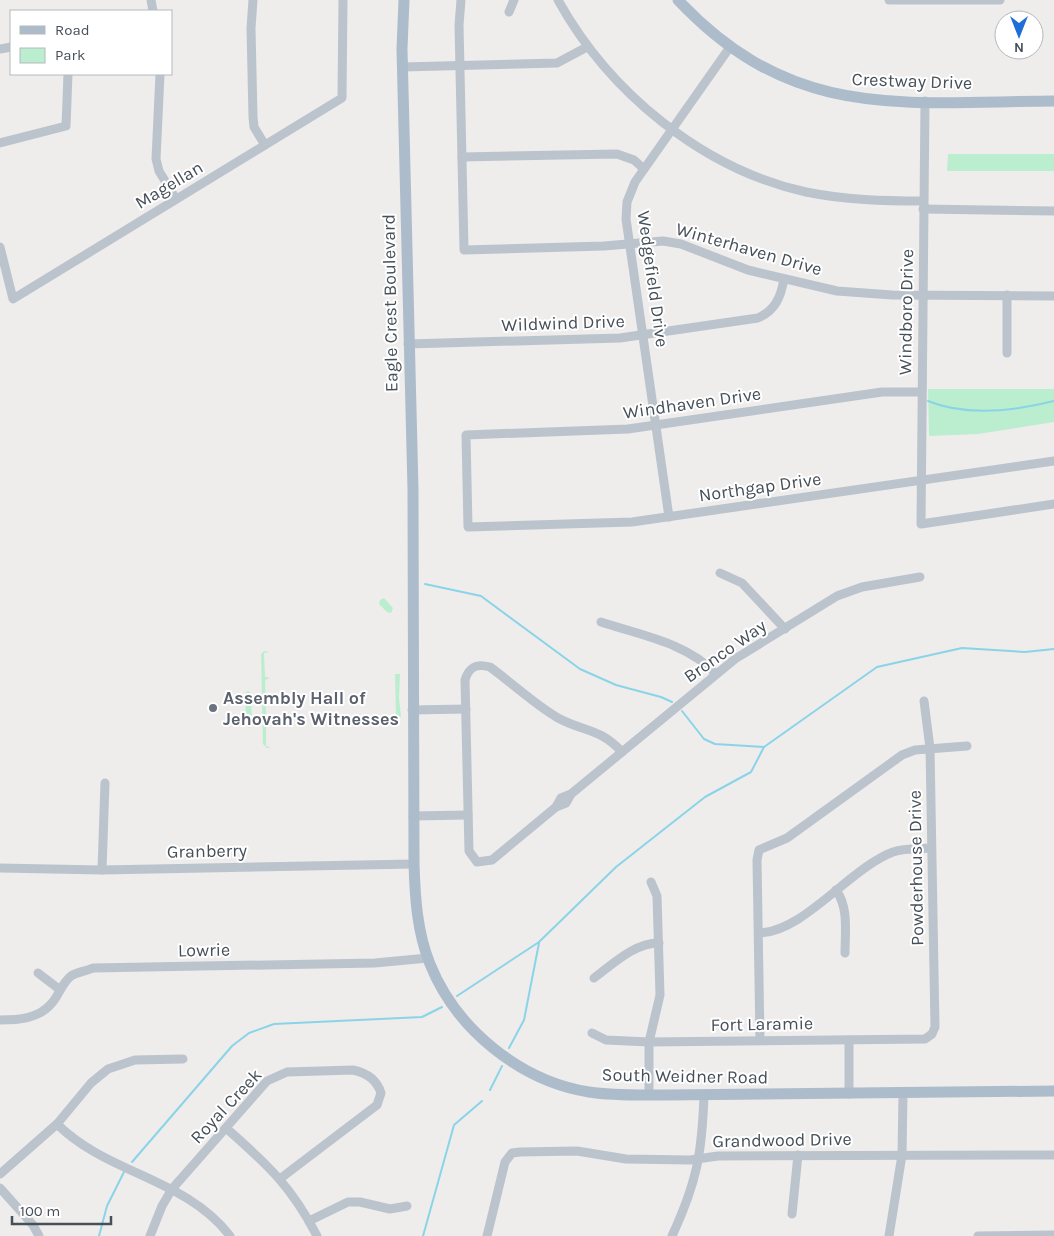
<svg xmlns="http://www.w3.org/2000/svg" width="1054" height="1236" font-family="Karla,sans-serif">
<rect width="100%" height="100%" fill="#efecec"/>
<g fill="#bbedcf">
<path d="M 948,154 L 1054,154 L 1054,171 L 947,171 Z"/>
<path d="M 928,389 L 1054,389 L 1054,422 L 978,434 L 929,436 Z"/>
<path d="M 384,598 L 393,608 L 391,613 L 387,612 L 379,604 L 380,600 Z"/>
<path d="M 264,651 L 270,652 L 264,653 L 265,677 L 270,678 L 265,680 L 266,717 L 271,718 L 266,720 L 266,746 L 271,748 L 267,748 L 263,744 L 261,654 Z"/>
<path d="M 395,674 L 400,674 L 399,698 L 401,717 L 396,717 Z"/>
<path d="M 248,691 L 251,693 L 252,726 L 249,728 L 246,726 L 245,693 Z"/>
</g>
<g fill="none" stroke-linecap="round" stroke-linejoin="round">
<g stroke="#8ad4e8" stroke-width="2">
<path d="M 928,401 C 967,417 1014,411 1054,401"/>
<path d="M 425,584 L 481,596 L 580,669 L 616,685 L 661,697 L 672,702"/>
<path d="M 682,711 L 704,739 L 715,744 L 764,747"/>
<path d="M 457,996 L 539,942 L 616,867 L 705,797 L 751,772 L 764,747 L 877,667 L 962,648 L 1025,652 L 1054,649"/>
<path d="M 509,1048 L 524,1020 L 539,943"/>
<path d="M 490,1090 L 502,1066"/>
<path d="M 132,1162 L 232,1046 L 249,1033 L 274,1024 L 422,1017 L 442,1007"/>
<path d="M 99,1236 L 107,1206 L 124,1172"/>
<path d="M 423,1236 L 454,1125 L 482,1101"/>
</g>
<g stroke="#bbc4cc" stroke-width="9">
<path d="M 151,0 L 153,11"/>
<path d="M 253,0 L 251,28 L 253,117 L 254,127 L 265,145"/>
<path d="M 461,0 L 459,25 L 464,250 L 604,246 L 663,241 L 681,244 L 748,270 L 837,291 L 892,295 L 1054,296"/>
<path d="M 558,0 C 609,92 702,169 806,192 C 845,200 884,201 923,201"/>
<path d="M 889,0 L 1000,0"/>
<path d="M 509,12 L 514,0"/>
<path d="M 0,49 L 11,47"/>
<path d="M 402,67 L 557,63 L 587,47"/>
<path d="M 160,74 L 156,159 L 159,171 L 176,199"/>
<path d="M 925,101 L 921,524 L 1054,504"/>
<path d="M 0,143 L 66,126 L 68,74"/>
<path d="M 462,157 L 617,154 L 634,160 L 644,169"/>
<path d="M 923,209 L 1054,211"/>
<path d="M 0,247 L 13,299 L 342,98 L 343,0"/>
<path d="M 408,344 L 620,338 L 758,318 C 776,310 781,296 784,279"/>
<path d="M 1007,353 L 1007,295"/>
<path d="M 921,392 L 882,392 L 628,429 L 466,435 L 468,527 L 632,522 L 1054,461"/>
<path d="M 669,517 L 626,219 L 627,202 L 635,182 L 730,47"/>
<path d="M 720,573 L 742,583 L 785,629"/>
<path d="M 601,622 C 640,635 688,643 716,674"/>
<path d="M 412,710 L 466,709"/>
<path d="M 571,794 L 566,803 L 556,807 L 492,860 L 477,862 L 469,851 L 465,680 C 469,667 476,663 490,667 C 512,683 534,704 558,718 C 584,732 600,728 622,752"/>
<path d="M 556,807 L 561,798 L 571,794 L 735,659 L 837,596 L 862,587 L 920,577"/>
<path d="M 413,816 L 468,815"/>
<path d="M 0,868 L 102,870 L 414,864"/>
<path d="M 102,870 L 105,783"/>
<path d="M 836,890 C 849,908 845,932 845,953"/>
<path d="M 759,933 C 804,932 850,868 893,852 C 905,848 918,849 931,848"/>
<path d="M 38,973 L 59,989"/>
<path d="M 594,978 C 613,964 634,943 659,943"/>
<path d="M 0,1020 C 18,1020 38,1019 51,1004 C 59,996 61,984 71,976 C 77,972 87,971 93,968 L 375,963 L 428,958"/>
<path d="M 592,1033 L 606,1040 L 649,1042 L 925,1039 L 932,1034 L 935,1027 L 930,748 L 924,701"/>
<path d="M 760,1040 L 757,860 L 759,850 L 787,838 L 902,755 L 915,750 L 967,746"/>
<path d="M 849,1094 L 849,1040"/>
<path d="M 649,1095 L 649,1042 L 660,995 L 657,896 L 651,882"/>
<path d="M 57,1124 C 107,1174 186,1178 230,1236"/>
<path d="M 226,1128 C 267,1164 292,1187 317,1236"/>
<path d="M 0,1174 L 57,1124 L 91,1083 L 108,1069 L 135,1060 L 183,1059"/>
<path d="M 0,1188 L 33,1225 L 39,1236"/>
<path d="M 792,1214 L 798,1155"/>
<path d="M 309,1221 L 348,1202 L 360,1202 L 390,1209 L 407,1206"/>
<path d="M 150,1236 L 162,1206 L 172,1189 L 267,1081 L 287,1072 L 353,1070 C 367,1073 377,1080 381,1093 L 377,1105 L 281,1178"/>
<path d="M 487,1236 L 505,1162 L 512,1153 L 520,1152 L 577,1151 L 626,1159 L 690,1160 L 718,1156 L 1054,1155"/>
<path d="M 672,1236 C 697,1182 702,1153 704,1095"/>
<path d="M 889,1236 L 902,1155 L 903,1094"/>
<path d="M 978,1236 L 1054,1235"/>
</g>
<g stroke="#adbccb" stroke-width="11">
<path d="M 404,0 L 402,49 L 413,489 L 414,864 C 415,897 417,932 430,964 C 456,1029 520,1081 589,1092 C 615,1096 642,1095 668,1095 L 1054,1091"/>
<path d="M 678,0 C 793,122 902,102 1054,101"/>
</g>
</g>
<circle fill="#6b7280" stroke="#fff" stroke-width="2" cx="213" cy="708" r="5"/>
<g text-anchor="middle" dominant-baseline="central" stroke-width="4" stroke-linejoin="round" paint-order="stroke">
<g font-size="18" fill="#465059" stroke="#fff">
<text transform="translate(912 81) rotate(2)">Crestway Drive</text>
<text transform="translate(169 185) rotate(-31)">Magellan</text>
<text transform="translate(749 249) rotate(16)">Winterhaven Drive</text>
<text transform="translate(653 279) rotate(82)">Wedgefield Drive</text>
<text transform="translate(390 303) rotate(-91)">Eagle Crest Boulevard</text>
<text transform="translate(906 312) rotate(-89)">Windboro Drive</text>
<text transform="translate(563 323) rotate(-2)">Wildwind Drive</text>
<text transform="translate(692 403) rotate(-8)">Windhaven Drive</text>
<text transform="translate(760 487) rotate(-8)">Northgap Drive</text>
<text transform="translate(725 651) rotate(-35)">Bronco Way</text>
<text transform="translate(207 851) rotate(-1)">Granberry</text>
<text transform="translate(916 868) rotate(-91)">Powderhouse Drive</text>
<text transform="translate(204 950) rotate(-1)">Lowrie</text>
<text transform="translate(762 1024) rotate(-1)">Fort Laramie</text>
<text transform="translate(685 1076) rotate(1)">South Weidner Road</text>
<text transform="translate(226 1106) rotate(-47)">Royal Creek</text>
<text transform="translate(782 1140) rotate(-1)">Grandwood Drive</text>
</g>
<g font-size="18" font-weight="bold" fill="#5b616d" stroke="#fff" text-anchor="start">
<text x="223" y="698">Assembly Hall of<tspan x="223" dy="21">Jehovah's Witnesses</tspan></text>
</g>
</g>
<rect x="10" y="10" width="162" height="65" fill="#ffffff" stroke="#b5b9bd"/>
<rect x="20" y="26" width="25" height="8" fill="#adbccb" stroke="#b5b9bd"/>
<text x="55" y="35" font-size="15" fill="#465059">Road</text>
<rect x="20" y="48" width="25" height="15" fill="#bbedcf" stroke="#b5b9bd"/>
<text x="55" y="60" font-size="15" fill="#465059">Park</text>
<g transform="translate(1019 35) rotate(180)"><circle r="24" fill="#ffffff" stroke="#b5b9bd"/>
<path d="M0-4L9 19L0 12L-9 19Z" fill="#1f6ed7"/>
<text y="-8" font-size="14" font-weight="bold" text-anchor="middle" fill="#465059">N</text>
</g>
<path d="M12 1216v8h99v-8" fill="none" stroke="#465059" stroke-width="2.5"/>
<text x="20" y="1216" font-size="15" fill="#465059" stroke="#ffffff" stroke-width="4" paint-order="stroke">100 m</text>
</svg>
